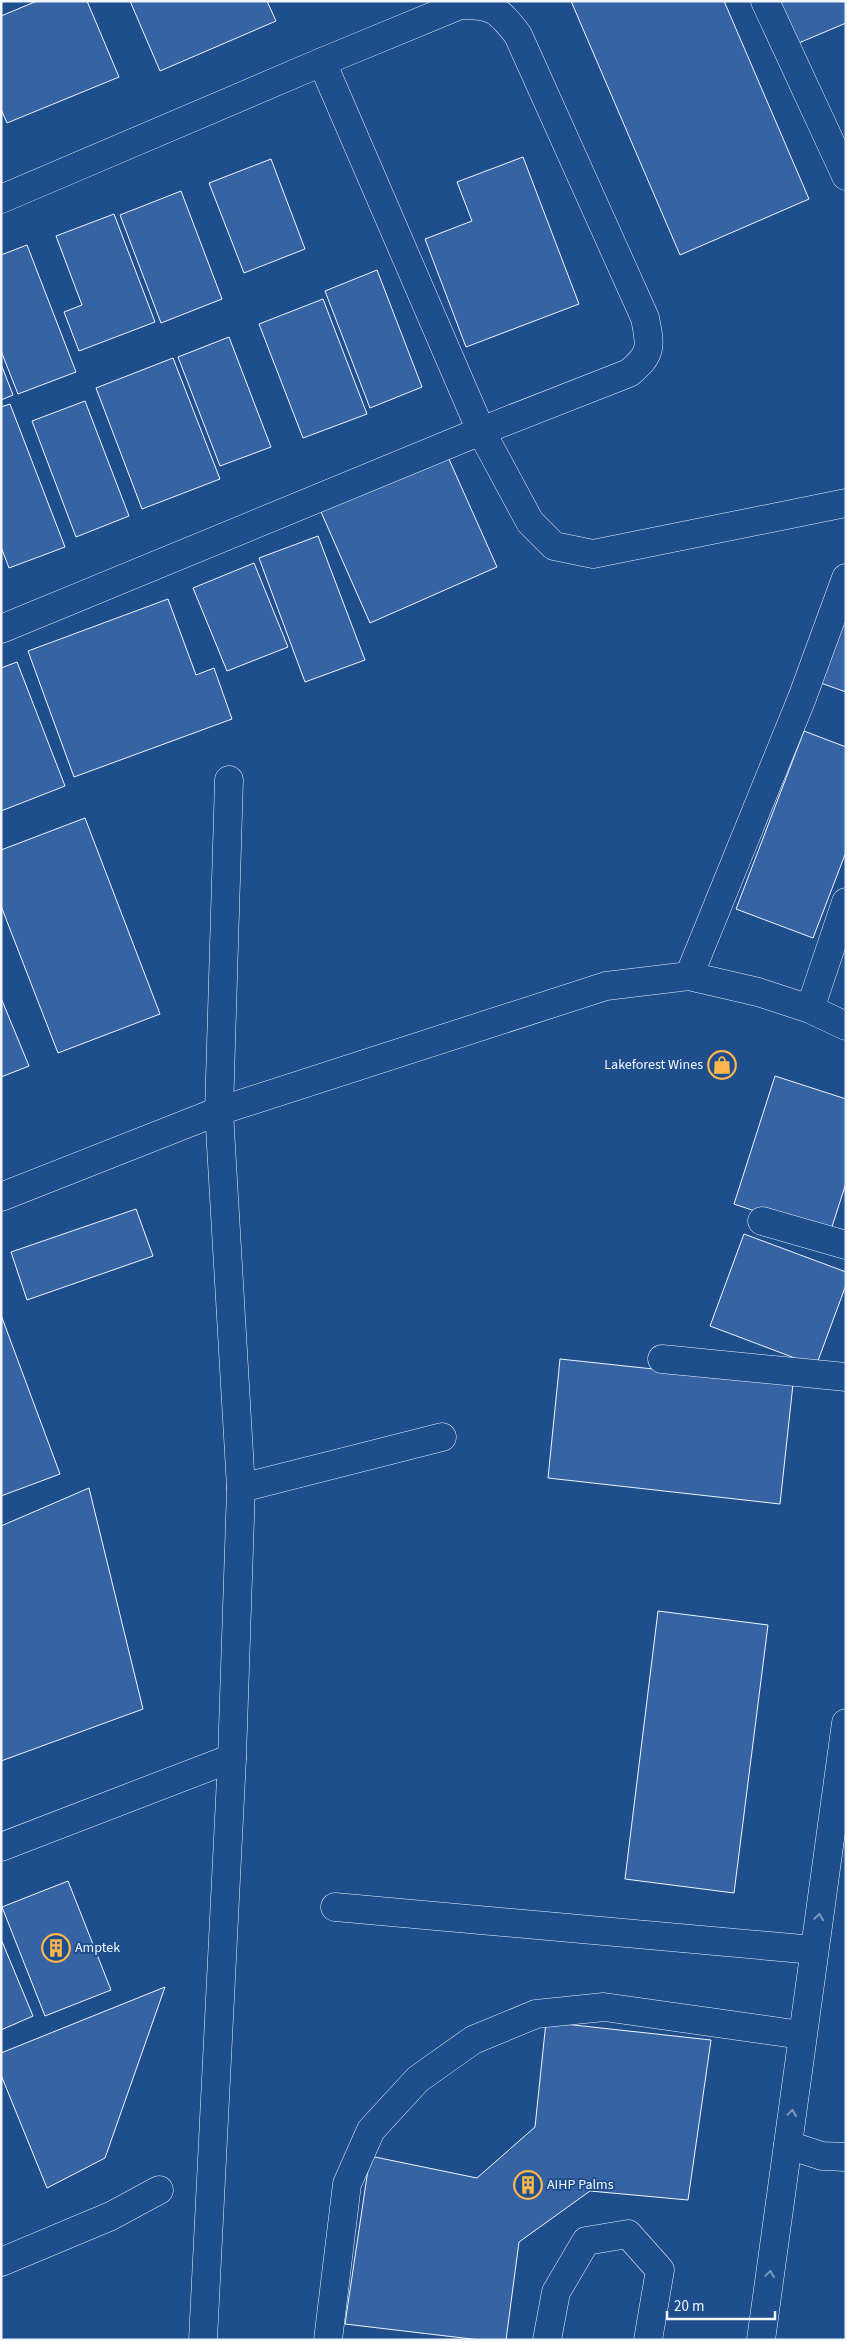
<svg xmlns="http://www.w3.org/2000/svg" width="847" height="2341" font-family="'Source Sans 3',sans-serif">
<rect width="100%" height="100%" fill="#1f4e8c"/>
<g fill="#3563a3" stroke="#f2f6ff">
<path d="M 37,1 L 87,1 L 119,77 L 7,123 L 1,109 L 1,16 Z"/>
<path d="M 130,1 L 267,1 L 276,21 L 160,71 Z"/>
<path d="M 571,1 L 724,1 L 809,199 L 680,255 Z"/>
<path d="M 775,1 L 846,1 L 846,23 L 794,45 Z"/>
<path d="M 523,157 L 579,304 L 466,347 L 425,239 L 472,221 L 457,182 Z"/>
<path d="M 271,159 L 305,249 L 244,273 L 209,183 Z"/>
<path d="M 181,191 L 222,299 L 161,323 L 120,215 Z"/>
<path d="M 114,214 L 155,322 L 79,351 L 64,312 L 82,305 L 56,236 Z"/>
<path d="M 27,245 L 76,372 L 18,394 L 1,351 L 1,255 Z"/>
<path d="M 377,270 L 422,387 L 370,408 L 325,291 Z"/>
<path d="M 323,299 L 367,414 L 303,438 L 259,324 Z"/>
<path d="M 229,337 L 271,447 L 220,466 L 178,357 Z"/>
<path d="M 173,358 L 220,479 L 142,509 L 96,388 Z"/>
<path d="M 1,364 L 13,395 L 1,400 Z"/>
<path d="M 85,401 L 129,516 L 76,537 L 32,421 Z"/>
<path d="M 10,404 L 65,547 L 9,568 L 1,547 L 1,407 Z"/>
<path d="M 448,457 L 497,567 L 370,623 L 321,512 Z"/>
<path d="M 318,536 L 365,660 L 305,682 L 259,558 Z"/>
<path d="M 254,563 L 288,647 L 227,671 L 193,588 Z"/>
<path d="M 168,599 L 196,675 L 214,668 L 232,719 L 74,777 L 28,651 Z"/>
<path d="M 846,607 L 846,692 L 818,682 Z"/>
<path d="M 17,662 L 65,786 L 1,811 L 1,668 Z"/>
<path d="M 804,731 L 846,747 L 846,852 L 813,938 L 736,909 Z"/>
<path d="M 85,818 L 160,1014 L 58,1053 L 1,906 L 1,850 Z"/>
<path d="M 1,998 L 29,1066 L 1,1077 Z"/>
<path d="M 775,1076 L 846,1099 L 846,1183 L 829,1236 L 734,1204 Z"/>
<path d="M 136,1209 L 153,1256 L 27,1300 L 11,1252 Z"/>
<path d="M 744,1234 L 846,1272 L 846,1285 L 816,1366 L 710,1326 Z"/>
<path d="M 1,1315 L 60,1474 L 1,1496 Z"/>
<path d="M 560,1359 L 793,1384 L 780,1504 L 548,1478 Z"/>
<path d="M 89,1488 L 143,1709 L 1,1761 L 1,1526 Z"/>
<path d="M 658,1611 L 768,1625 L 734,1893 L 625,1879 Z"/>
<path d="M 68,1881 L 111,1990 L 45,2016 L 2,1907 Z"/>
<path d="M 1,1939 L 33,2016 L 1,2030 Z"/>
<path d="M 165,1987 L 105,2158 L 47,2188 L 1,2075 L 1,2053 Z"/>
<path d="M 546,2022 L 711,2040 L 688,2200 L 590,2191 L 519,2242 L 506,2340 L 480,2340 L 345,2324 L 370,2156 L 477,2178 L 535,2127 Z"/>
</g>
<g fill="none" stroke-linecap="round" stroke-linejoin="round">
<defs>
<g id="minor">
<path d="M 765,1 L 846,176"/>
<path d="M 322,62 L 481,431 L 530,522 L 554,546 L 593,554 L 846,503"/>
<path d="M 1,199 L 322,62 L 460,5 C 492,4 499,10 518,35 L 645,318 C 651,347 652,354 629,373 L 481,431 L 1,629"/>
<path d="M 689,976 L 802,698 L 846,578"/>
<path d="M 810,1009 L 846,902"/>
<path d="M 1,1197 L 219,1111 L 606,986 L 689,976 L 758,992 L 810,1009 L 846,1026"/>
<path d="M 762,1221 L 846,1245"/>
<path d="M 662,1359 L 846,1377"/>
<path d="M 241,1488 L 442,1437"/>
<path d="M 1,1847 L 232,1758"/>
<path d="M 335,1907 L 814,1950"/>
<path d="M 788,2145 L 822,2156 L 846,2157"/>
<path d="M 1,2262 L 111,2216 L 159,2190"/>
<path d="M 203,2340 L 232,1758 L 241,1488 L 219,1111 L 229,780"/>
<path d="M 328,2340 L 347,2184 L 371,2130 L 418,2079 L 473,2040 L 536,2014 L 604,2007 L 802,2035"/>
<path d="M 547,2340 L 556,2292 L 586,2241 L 628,2234 L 660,2270 L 648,2340"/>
<path d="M 761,2340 L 846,1723"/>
</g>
</defs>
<use href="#minor" stroke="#f2f6ff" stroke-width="29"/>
<use href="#minor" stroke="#1f4e8c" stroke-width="28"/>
</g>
<defs><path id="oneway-chevron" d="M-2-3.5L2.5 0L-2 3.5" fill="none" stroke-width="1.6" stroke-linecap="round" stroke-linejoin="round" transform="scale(1.25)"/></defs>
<g stroke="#7e9ac0">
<use href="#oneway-chevron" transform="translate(819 1917) rotate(-82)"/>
<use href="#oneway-chevron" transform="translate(792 2113) rotate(-82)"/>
<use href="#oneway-chevron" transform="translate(770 2274) rotate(-82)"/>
</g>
<defs>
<symbol id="shop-ring" viewBox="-11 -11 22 22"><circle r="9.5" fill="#1f4e8c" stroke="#ffb74d" stroke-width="1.5"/><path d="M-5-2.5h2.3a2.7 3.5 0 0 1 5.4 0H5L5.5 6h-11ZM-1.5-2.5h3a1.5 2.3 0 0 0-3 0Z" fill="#ffb74d"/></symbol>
<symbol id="building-ring" viewBox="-11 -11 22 22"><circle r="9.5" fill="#1f4e8c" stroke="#ffb74d" stroke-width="1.5"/><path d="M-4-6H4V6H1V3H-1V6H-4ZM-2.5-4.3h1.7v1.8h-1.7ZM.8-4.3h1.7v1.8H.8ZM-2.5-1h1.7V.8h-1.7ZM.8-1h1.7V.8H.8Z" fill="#ffb74d"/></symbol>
</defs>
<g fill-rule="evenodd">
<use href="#shop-ring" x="706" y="1049" width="32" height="32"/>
<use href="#building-ring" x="40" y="1932" width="32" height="32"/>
<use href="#building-ring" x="512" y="2169" width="32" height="32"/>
</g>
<g text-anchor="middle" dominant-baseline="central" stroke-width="4" stroke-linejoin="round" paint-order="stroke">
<g font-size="14" fill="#f2f6ff" stroke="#1f4e8c" text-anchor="start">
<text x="703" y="1065" text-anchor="end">Lakeforest Wines</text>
<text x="75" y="1948">Amptek</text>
<text x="547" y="2185">AIHP Palms</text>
</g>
</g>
<rect width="847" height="2341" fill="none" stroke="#f2f6ff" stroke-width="5"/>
<path d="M667 2311v8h108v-8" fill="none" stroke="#f2f6ff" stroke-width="2.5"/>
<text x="674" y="2311" font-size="15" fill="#f2f6ff" stroke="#1f4e8c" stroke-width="4" paint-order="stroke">20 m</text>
</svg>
